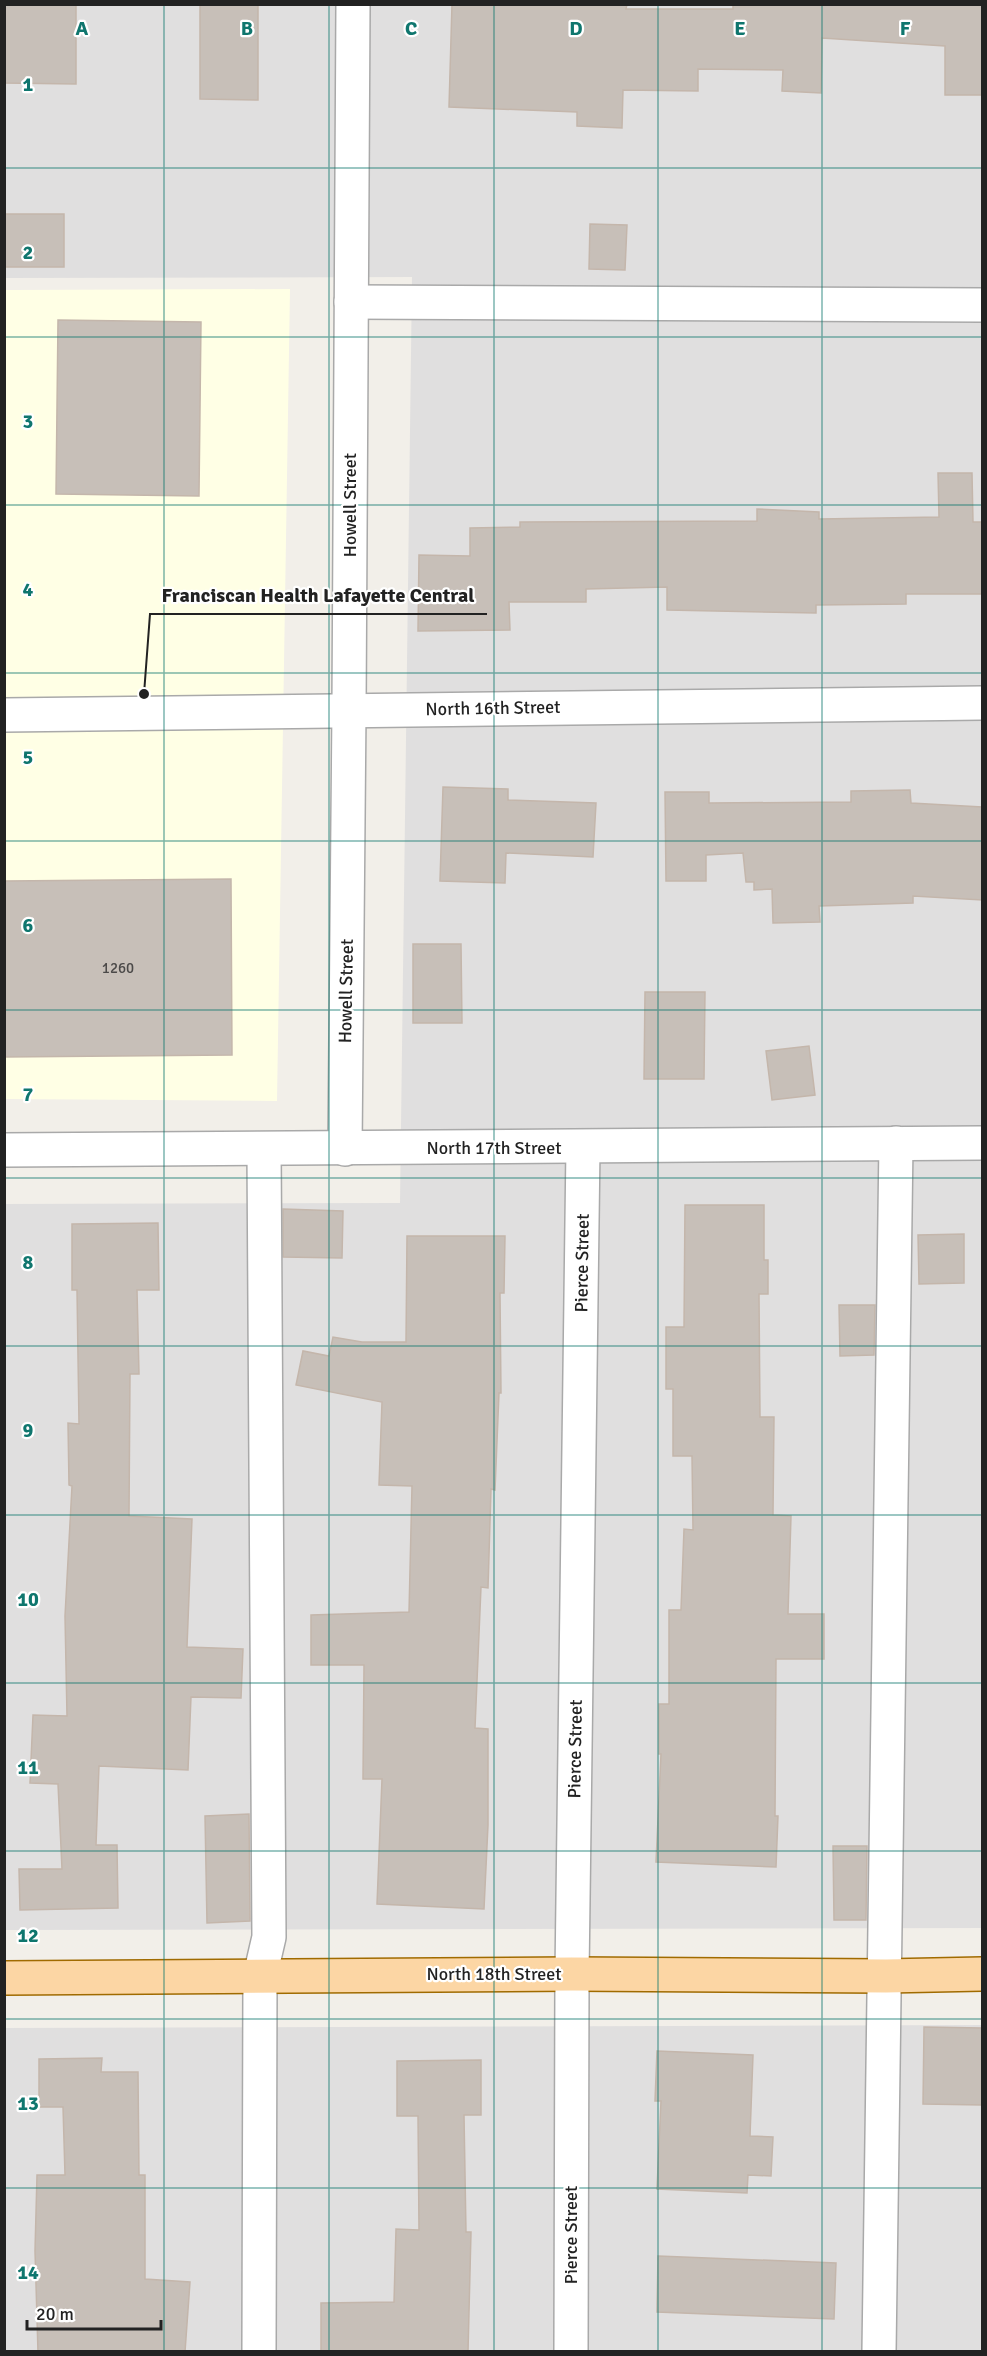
<svg xmlns="http://www.w3.org/2000/svg" width="987" height="2356" font-family="Signika,sans-serif">
<rect width="100%" height="100%" fill="#f2efe9"/>
<g fill="#e0dfdf">
<path d="M 4,5 L 982,5 L 982,1928 L 5,1930 L 5,1204 L 400,1203 L 412,277 L 5,278 Z"/>
<path d="M 982,2025 L 982,2351 L 5,2351 L 4,2028 Z"/>
</g>
<path fill="#ffffe5" d="M 290,289 L 277,1101 L 5,1099 L 5,290 Z"/>
<g fill="#c7bfb8" stroke="#c4b6ab" stroke-width="1.5">
<path d="M 4,4 L 76,4 L 76,84 L 4,83 Z"/>
<path d="M 200,4 L 258,4 L 258,100 L 200,99 Z"/>
<path d="M 452,4 L 627,4 L 626,9 L 733,9 L 733,4 L 982,4 L 982,95 L 945,95 L 945,46 L 822,38 L 821,93 L 782,91 L 783,70 L 698,69 L 698,91 L 623,90 L 622,128 L 577,126 L 577,112 L 449,107 Z"/>
<rect x="4" y="214" width="60" height="53"/>
<path d="M 590,224 L 627,225 L 625,270 L 589,269 Z"/>
<path d="M 58,320 L 201,322 L 199,496 L 56,494 Z"/>
<path d="M 938,473 L 972,473 L 973,522 L 982,522 L 982,594 L 906,594 L 906,604 L 816,605 L 816,613 L 667,610 L 667,587 L 586,589 L 586,602 L 509,602 L 510,630 L 418,631 L 419,555 L 470,556 L 470,528 L 520,527 L 520,522 L 757,521 L 757,509 L 819,512 L 819,519 L 939,517 Z"/>
<path d="M 443,787 L 508,789 L 508,800 L 596,803 L 593,857 L 506,853 L 505,883 L 440,881 Z"/>
<path d="M 910,790 L 911,803 L 982,807 L 982,900 L 913,896 L 913,903 L 819,906 L 820,922 L 773,923 L 772,889 L 754,890 L 754,882 L 746,882 L 743,853 L 706,855 L 706,881 L 666,881 L 665,792 L 709,792 L 709,803 L 851,802 L 851,791 Z"/>
<path d="M 231,879 L 232,1055 L 4,1057 L 4,881 Z"/>
<path d="M 413,944 L 461,944 L 462,1023 L 413,1023 Z"/>
<path d="M 645,992 L 705,992 L 704,1079 L 644,1079 Z"/>
<path d="M 809,1046 L 815,1095 L 772,1100 L 766,1051 Z"/>
<path d="M 685,1205 L 764,1205 L 764,1260 L 768,1260 L 768,1294 L 759,1294 L 760,1417 L 774,1417 L 773,1515 L 791,1516 L 788,1614 L 824,1614 L 824,1659 L 776,1659 L 775,1816 L 778,1816 L 776,1867 L 656,1862 L 661,1754 L 659,1754 L 659,1704 L 669,1704 L 669,1610 L 681,1610 L 684,1529 L 693,1530 L 692,1456 L 673,1456 L 673,1389 L 666,1389 L 666,1327 L 684,1327 Z"/>
<path d="M 283,1209 L 343,1211 L 342,1258 L 283,1257 Z"/>
<path d="M 158,1223 L 159,1290 L 137,1290 L 139,1374 L 130,1374 L 129,1516 L 192,1519 L 187,1647 L 243,1649 L 241,1698 L 191,1697 L 188,1770 L 99,1766 L 96,1845 L 117,1845 L 118,1908 L 20,1910 L 19,1869 L 62,1869 L 58,1784 L 30,1783 L 33,1715 L 67,1716 L 65,1616 L 72,1486 L 69,1485 L 68,1423 L 79,1424 L 77,1290 L 72,1290 L 72,1224 Z"/>
<path d="M 964,1234 L 964,1283 L 919,1284 L 918,1235 Z"/>
<path d="M 407,1236 L 505,1236 L 504,1293 L 500,1293 L 501,1393 L 499,1393 L 495,1490 L 491,1489 L 488,1588 L 481,1587 L 475,1728 L 488,1729 L 488,1825 L 484,1909 L 377,1904 L 382,1779 L 363,1779 L 364,1665 L 311,1665 L 311,1615 L 409,1612 L 412,1486 L 379,1485 L 382,1402 L 296,1385 L 303,1351 L 329,1356 L 333,1337 L 362,1342 L 406,1342 Z"/>
<path d="M 839,1305 L 875,1305 L 874,1355 L 840,1356 Z"/>
<path d="M 249,1814 L 250,1921 L 207,1923 L 205,1816 Z"/>
<path d="M 833,1846 L 867,1846 L 866,1920 L 834,1920 Z"/>
<path d="M 924,2027 L 982,2028 L 982,2105 L 923,2104 Z"/>
<path d="M 657,2051 L 753,2055 L 750,2136 L 773,2137 L 771,2176 L 748,2175 L 747,2193 L 657,2189 L 661,2101 L 655,2101 Z"/>
<path d="M 102,2058 L 101,2072 L 138,2072 L 139,2175 L 145,2175 L 145,2279 L 190,2282 L 185,2352 L 38,2352 L 35,2251 L 37,2175 L 65,2175 L 63,2107 L 39,2107 L 39,2059 Z"/>
<path d="M 481,2060 L 481,2115 L 464,2115 L 466,2232 L 471,2232 L 468,2352 L 321,2352 L 321,2303 L 394,2302 L 396,2229 L 419,2230 L 418,2116 L 397,2116 L 397,2061 Z"/>
<path d="M 658,2256 L 836,2263 L 834,2319 L 657,2312 Z"/>
</g>
<g fill="none" stroke-linecap="round" stroke-linejoin="round">
<defs>
<g id="minor">
<path d="M 351,302 L 982,305"/>
<path d="M 4,715 L 982,703"/>
<path d="M 345,1149 L 349,709 L 353,4"/>
<path d="M 4,1150 L 982,1143"/>
<path d="M 259,2352 L 260,1976 L 269,1937 L 264,1149"/>
<path d="M 571,2352 L 572,1974 L 583,1147"/>
<path d="M 879,2352 L 896,1143"/>
</g>
<path id="major" d="M 4,1978 L 572,1974 L 886,1976 L 982,1974"/>
</defs>
<use href="#minor" stroke="#a9a9a9" stroke-width="36"/>
<use href="#major" stroke="#a06b00" stroke-width="36"/>
<use href="#minor" stroke="#fff" stroke-width="33"/>
<use href="#major" stroke="#fcd6a4" stroke-width="33"/>
</g>
<path fill="none" stroke="#0f766e" stroke-width="1.5" stroke-opacity="0.55" d="M 164,4 L 164,2352M 329,4 L 329,2352M 494,4 L 494,2352M 658,4 L 658,2352M 822,4 L 822,2352M 4,168 L 982,168M 4,337 L 982,337M 4,505 L 982,505M 4,673 L 982,673M 4,841 L 982,841M 4,1010 L 982,1010M 4,1178 L 982,1178M 4,1346 L 982,1346M 4,1515 L 982,1515M 4,1683 L 982,1683M 4,1851 L 982,1851M 4,2019 L 982,2019M 4,2188 L 982,2188"/>
<g text-anchor="middle" dominant-baseline="central" stroke-width="4.5" stroke-linejoin="round" paint-order="stroke">
<g font-size="15" fill="#4b4948">
<text x="118" y="968">1260</text>
</g>
<g font-size="18" fill="#222" stroke="#fff">
<text transform="translate(350 505) rotate(-90)">Howell Street</text>
<text transform="translate(493 708) rotate(-1)">North 16th Street</text>
<text transform="translate(346 991) rotate(-89)">Howell Street</text>
<text x="494" y="1148">North 17th Street</text>
<text transform="translate(582 1263) rotate(-89)">Pierce Street</text>
<text transform="translate(575 1749) rotate(-89)">Pierce Street</text>
<text x="494" y="1974">North 18th Street</text>
<text transform="translate(571 2235) rotate(-90)">Pierce Street</text>
</g>
</g>
<g font-size="20" text-anchor="middle" font-weight="bold" fill="#0f766e" stroke="#fff" stroke-width="4.5" stroke-linejoin="round" paint-order="stroke">
<text x="82" y="35">A</text>
<text x="247" y="35">B</text>
<text x="411" y="35">C</text>
<text x="576" y="35">D</text>
<text x="740" y="35">E</text>
<text x="905" y="35">F</text>
<text x="28" y="91">1</text>
<text x="28" y="259">2</text>
<text x="28" y="428">3</text>
<text x="28" y="596">4</text>
<text x="28" y="764">5</text>
<text x="28" y="932">6</text>
<text x="28" y="1101">7</text>
<text x="28" y="1269">8</text>
<text x="28" y="1437">9</text>
<text x="28" y="1606">10</text>
<text x="28" y="1774">11</text>
<text x="28" y="1942">12</text>
<text x="28" y="2110">13</text>
<text x="28" y="2279">14</text>
</g>
<path fill="none" stroke="#222" stroke-width="2" d="M144 694L150 614H487"/>
<circle fill="#222" stroke="#fff" stroke-width="2" cx="144" cy="694" r="6"/>
<g font-size="20" text-anchor="middle" font-weight="bold" fill="#222" stroke="#fff" stroke-width="4.5" stroke-linejoin="round" paint-order="stroke">
<text x="318" y="602">Franciscan Health Lafayette Central</text>
</g>
<rect width="987" height="2356" fill="none" stroke="#222222" stroke-width="12"/>
<path d="M27 2320v9h134v-9" fill="none" stroke="#222222" stroke-width="3"/>
<text x="36" y="2320" font-size="18" fill="#222222" stroke="#ffffff" stroke-width="4.5" paint-order="stroke">20 m</text>
</svg>
